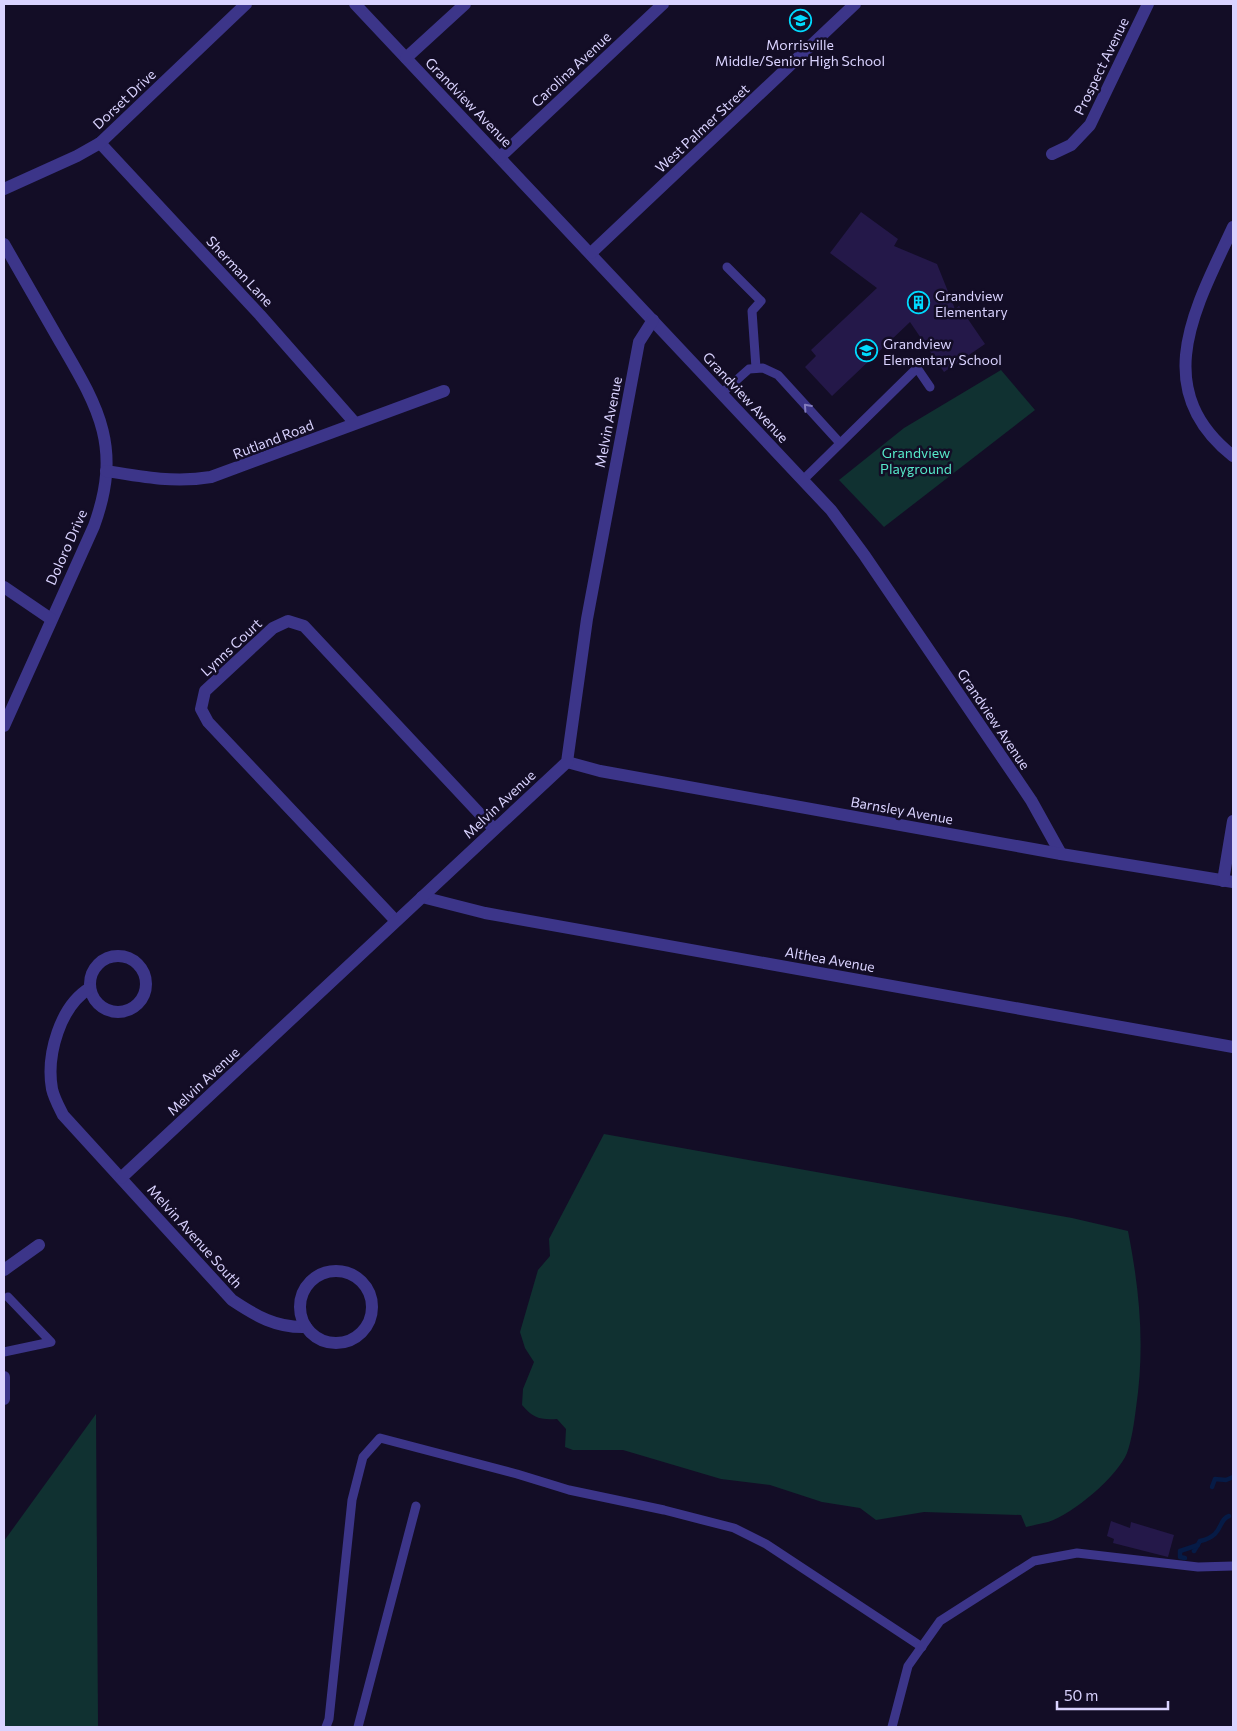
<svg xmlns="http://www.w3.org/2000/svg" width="1237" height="1731" font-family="Commissioner,sans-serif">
<rect width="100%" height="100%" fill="#130d26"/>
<g fill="#103131">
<path d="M 1001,370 L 1035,410 L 884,527 L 839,480 L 904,428 Z"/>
<path d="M 604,1134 L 1072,1218 L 1128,1231 C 1140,1292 1145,1347 1136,1408 C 1134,1423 1132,1439 1127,1453 C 1117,1477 1073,1514 1048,1522 C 1041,1524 1033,1525 1026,1527 L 1021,1515 L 924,1512 L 876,1520 L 860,1508 L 822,1502 L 770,1485 L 721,1479 L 623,1450 L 573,1450 L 565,1447 L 566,1429 L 557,1419 C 540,1420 533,1418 522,1405 L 523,1389 L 534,1362 L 525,1348 L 520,1332 L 538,1270 L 550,1256 L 549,1239 Z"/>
<path d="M 96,1414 L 98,1727 L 4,1727 L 4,1541 Z"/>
</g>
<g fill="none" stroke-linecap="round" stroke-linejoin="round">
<g stroke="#061b46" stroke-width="4.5">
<path d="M 1212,1487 L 1215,1479 L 1226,1480 L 1233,1477"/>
<path d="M 1194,1551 L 1200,1541 C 1225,1535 1217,1520 1229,1516"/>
<path d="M 1185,1558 L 1180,1557 L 1180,1551 L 1198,1545"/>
</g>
</g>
<g fill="#241849">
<path d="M 861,212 L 898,239 L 894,246 L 937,264 L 955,309 L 959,306 L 985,344 L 944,372 L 910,322 L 832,396 L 805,367 L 816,356 L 811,350 L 877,288 L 830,253 Z"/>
<path d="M 1111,1521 L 1130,1528 L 1131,1522 L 1174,1535 L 1168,1557 L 1113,1543 L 1114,1539 L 1107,1536 Z"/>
</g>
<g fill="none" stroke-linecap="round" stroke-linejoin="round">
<g stroke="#3c3589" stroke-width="9">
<path d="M 727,267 L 761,301 L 752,311 L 756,368"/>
<path d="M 722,393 L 749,369 L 763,368 L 778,375 L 840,443"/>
<path d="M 803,480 L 917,368 L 930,387"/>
<path d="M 4,1352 L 51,1342 L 8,1297"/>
<path d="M 326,1727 L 329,1719 L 352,1500 L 363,1457 L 380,1438 L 517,1474 L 569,1490 L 664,1510 L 734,1528 L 766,1544 L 922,1647"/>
<path d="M 358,1727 L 416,1506"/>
<path d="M 892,1727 L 908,1666 L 940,1621 L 1034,1561 L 1077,1553 L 1198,1567 L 1233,1566"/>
</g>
<g stroke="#3c3589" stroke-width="12">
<path d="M 355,4 L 831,510 L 865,556 L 1031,800 L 1061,854"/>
<path d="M 406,58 L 465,4"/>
<path d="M 100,143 L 260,315 L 355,423"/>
<path d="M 1052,154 L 1071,145 L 1090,125 L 1148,4"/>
<path d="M 500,157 L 663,4"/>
<path d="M 4,189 L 77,156 L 100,143 L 246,4"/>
<path d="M 1233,227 C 1197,305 1147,388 1233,456"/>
<path d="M 4,244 C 22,276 41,308 59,340 C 98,407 123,446 94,526 L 4,726"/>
<path d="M 591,253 L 855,4"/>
<path d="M 106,471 C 142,477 175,483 211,477 L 444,391"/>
<path d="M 4,587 L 51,619"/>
<path d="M 567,762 L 600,771 L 1061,854 L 1233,882"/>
<path d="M 1223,881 L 1233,821"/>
<path d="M 422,897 L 485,913 L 1233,1047"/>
<path d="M 396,921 L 208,722 L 201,709 L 205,691 L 273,628 L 288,621 L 304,626 L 494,829"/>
<circle cx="118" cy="984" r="28"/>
<path d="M 90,988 C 60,1006 46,1055 52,1089 C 54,1098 59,1107 63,1115 L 232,1300 C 256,1316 276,1328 306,1327"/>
<path d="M 121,1178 L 567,762 L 587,619 L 639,342 L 653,320"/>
<path d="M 4,1270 L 39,1245"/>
<circle cx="336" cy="1307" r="36"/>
<path d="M 4,1377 L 4,1399"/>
</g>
</g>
<defs><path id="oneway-chevron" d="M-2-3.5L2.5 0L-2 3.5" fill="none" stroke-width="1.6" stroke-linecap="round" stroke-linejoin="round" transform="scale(1.25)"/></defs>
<use stroke="#837cbe" href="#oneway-chevron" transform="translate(807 407) rotate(-132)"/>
<defs>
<symbol id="school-ring" viewBox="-11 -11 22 22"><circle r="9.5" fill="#130d26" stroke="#00dafe" stroke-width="1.5"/><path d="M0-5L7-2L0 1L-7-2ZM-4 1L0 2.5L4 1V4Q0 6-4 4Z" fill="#00dafe"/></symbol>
<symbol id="building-ring" viewBox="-11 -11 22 22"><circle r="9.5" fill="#130d26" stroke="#00dafe" stroke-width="1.5"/><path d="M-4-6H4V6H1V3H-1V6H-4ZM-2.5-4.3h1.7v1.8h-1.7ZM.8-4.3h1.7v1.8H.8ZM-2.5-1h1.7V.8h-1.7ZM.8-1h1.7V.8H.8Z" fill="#00dafe"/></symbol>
</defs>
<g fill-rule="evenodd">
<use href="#school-ring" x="788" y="8" width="25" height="25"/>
<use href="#building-ring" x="906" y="290" width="25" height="25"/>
<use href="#school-ring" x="854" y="338" width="25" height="25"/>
</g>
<g text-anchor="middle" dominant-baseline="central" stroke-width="5" stroke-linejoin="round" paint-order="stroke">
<g font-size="14" fill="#dad3ff" stroke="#130d26" text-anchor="start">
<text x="800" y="44" text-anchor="middle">Morrisville<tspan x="800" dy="16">Middle/Senior High School</tspan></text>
<text x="935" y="295">Grandview<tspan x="935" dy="16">Elementary</tspan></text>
<text x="883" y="343">Grandview<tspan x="883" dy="16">Elementary School</tspan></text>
</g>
<g font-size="14" fill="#dad3ff" stroke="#130d26">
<text transform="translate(1101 66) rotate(-64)">Prospect Avenue</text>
<text transform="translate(571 69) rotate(-43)">Carolina Avenue</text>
<text transform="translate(124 99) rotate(-43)">Dorset Drive</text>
<text transform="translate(469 102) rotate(46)">Grandview Avenue</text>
<text transform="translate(702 128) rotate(-43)">West Palmer Street</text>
<text transform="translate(240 271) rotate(47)">Sherman Lane</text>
<text transform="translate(746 397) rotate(47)">Grandview Avenue</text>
<text transform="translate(608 422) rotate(-79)">Melvin Avenue</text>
<text transform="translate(273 439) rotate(-21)">Rutland Road</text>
<text transform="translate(66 547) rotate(-66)">Doloro Drive</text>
<text transform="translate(231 647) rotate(-43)">Lynns Court</text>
<text transform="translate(994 719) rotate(56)">Grandview Avenue</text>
<text transform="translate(499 804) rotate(-43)">Melvin Avenue</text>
<text transform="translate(902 810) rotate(10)">Barnsley Avenue</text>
<text transform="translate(830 959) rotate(10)">Althea Avenue</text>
<text transform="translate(203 1081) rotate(-43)">Melvin Avenue</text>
<text transform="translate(195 1236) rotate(48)">Melvin Avenue South</text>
</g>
<g font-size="14" fill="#56e8c9" stroke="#130d26">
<text x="916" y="452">Grandview<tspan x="916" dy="16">Playground</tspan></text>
</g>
</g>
<rect width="1237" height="1731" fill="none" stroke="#dad3ff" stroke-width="10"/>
<path d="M1057 1701v8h111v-8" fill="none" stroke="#dad3ff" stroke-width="2.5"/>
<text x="1064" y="1701" font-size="15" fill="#dad3ff" stroke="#130d26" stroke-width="4" paint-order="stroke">50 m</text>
</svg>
